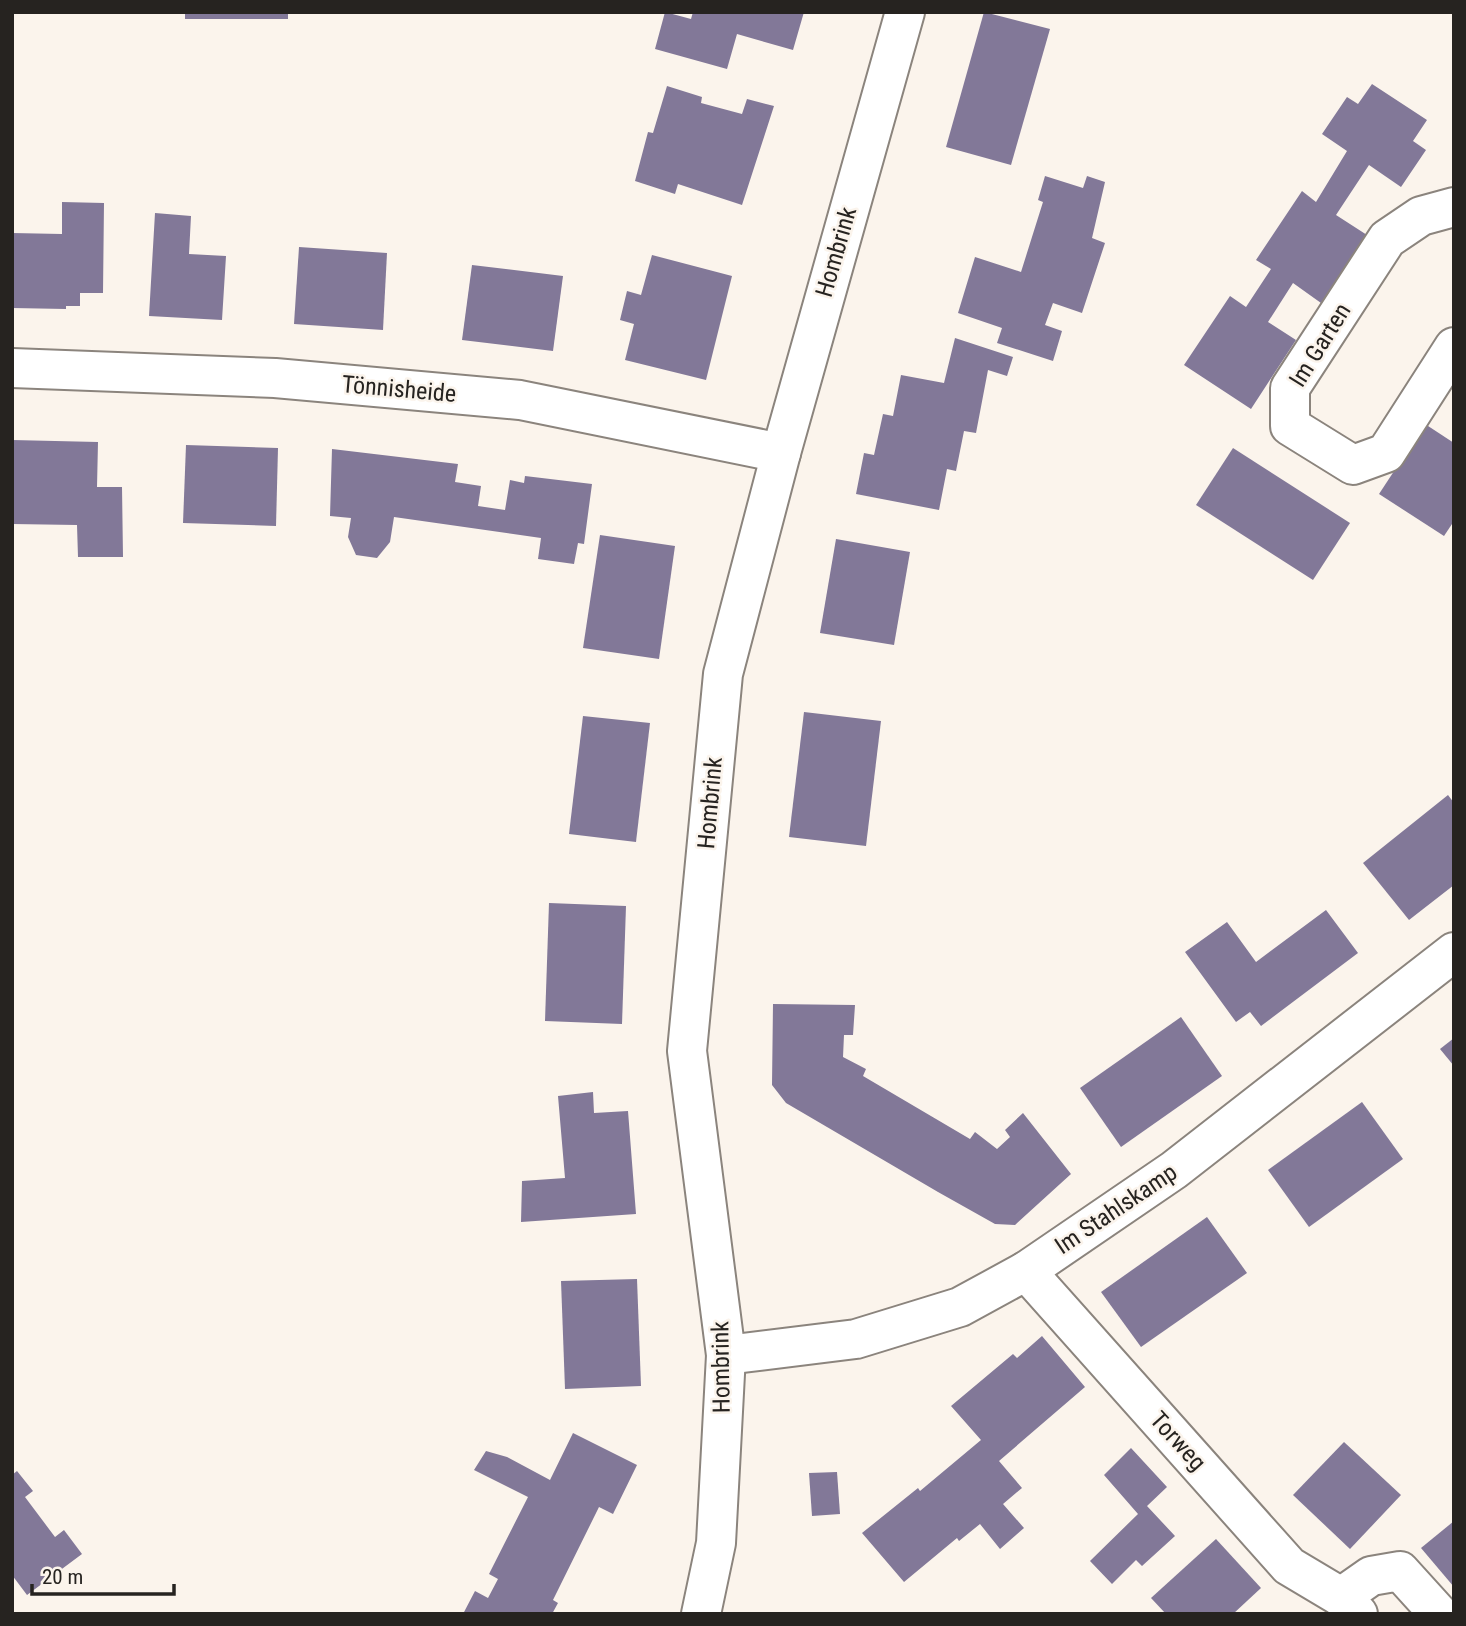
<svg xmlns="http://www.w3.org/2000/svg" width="1466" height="1626" font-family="'Roboto Condensed',sans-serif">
<rect width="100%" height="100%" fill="#fbf4ec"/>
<g fill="#827898">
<rect x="185" y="12" width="103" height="7"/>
<path d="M 665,12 L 691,19 L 693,12 L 804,12 L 793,50 L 737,34 L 727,69 L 655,49 Z"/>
<path d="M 984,12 L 1050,29 L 1011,165 L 946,147 Z"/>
<path d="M 1372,84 L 1427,120 L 1413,141 L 1426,150 L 1401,187 L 1369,165 L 1336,215 L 1367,235 L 1321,303 L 1293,283 L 1268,322 L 1296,340 L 1251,409 L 1184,365 L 1230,296 L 1246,307 L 1271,269 L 1256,260 L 1302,191 L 1316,202 L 1347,151 L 1322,134 L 1347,97 L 1358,104 Z"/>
<path d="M 667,86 L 702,97 L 701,103 L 742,114 L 747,99 L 774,106 L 742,205 L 678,184 L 675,194 L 635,181 L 648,132 L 653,133 Z"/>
<path d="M 1045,176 L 1083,188 L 1087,176 L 1105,182 L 1092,238 L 1105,243 L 1082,313 L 1053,303 L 1045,325 L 1062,331 L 1053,361 L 997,343 L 1002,328 L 958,313 L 975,257 L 1021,272 L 1043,202 L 1038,200 Z"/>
<path d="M 62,202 L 104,203 L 103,293 L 80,293 L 80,306 L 66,306 L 66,309 L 12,308 L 12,233 L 62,234 Z"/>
<path d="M 155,213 L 191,216 L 189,254 L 226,256 L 222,320 L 149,316 Z"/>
<path d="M 299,247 L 387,253 L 383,330 L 294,324 Z"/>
<path d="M 652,255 L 732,276 L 706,380 L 625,360 L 634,324 L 620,320 L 627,291 L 641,295 Z"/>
<path d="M 472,265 L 563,276 L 553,351 L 462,340 Z"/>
<path d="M 955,338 L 1013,357 L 1007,376 L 988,370 L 976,433 L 964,431 L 956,471 L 947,469 L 939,510 L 856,494 L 864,453 L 874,455 L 883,414 L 893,416 L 901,375 L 944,383 Z"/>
<path d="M 1425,424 L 1454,443 L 1454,521 L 1444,536 L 1379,494 Z"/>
<path d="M 12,440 L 98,442 L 97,487 L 122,487 L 123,557 L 78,557 L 77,525 L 12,524 Z"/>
<path d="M 186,445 L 278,448 L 276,526 L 183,523 Z"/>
<path d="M 1233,448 L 1350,523 L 1313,580 L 1196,505 Z"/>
<path d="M 332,449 L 458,464 L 455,482 L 481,486 L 478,506 L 505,510 L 510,480 L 524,483 L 525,476 L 592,484 L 584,544 L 578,543 L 574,564 L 538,559 L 541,538 L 394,517 L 390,542 L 377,558 L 356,555 L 348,537 L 351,518 L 330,516 Z"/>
<path d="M 600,535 L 675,546 L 659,659 L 583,648 Z"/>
<path d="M 836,539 L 910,552 L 894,645 L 820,633 Z"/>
<path d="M 804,712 L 881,721 L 866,846 L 789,837 Z"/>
<path d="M 583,716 L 650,723 L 636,842 L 569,834 Z"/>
<path d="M 1448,795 L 1454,803 L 1454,885 L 1409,920 L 1363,863 Z"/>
<path d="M 549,903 L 626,906 L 622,1024 L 545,1021 Z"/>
<path d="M 1326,910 L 1358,953 L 1261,1026 L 1250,1012 L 1236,1022 L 1185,952 L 1227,922 L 1256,962 Z"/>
<path d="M 773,1004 L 855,1005 L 853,1035 L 844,1035 L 843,1057 L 866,1069 L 863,1076 L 970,1139 L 975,1132 L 997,1149 L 1010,1137 L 1005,1130 L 1023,1113 L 1071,1174 L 1015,1225 L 995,1224 L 938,1192 L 786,1103 L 772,1085 Z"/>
<path d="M 1181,1017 L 1222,1076 L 1121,1147 L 1080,1088 Z"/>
<path d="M 1454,1038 L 1454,1066 L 1440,1049 Z"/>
<path d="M 593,1092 L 594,1113 L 628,1111 L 636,1214 L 521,1222 L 522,1181 L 565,1178 L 558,1096 Z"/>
<path d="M 1362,1102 L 1403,1159 L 1309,1227 L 1268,1170 Z"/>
<path d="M 1207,1217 L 1247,1273 L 1141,1347 L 1101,1292 Z"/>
<path d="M 637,1279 L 641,1386 L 565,1389 L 561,1281 Z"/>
<path d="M 1042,1336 L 1085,1387 L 999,1461 L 1022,1488 L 1003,1504 L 1024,1528 L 1000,1549 L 980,1524 L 959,1541 L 957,1538 L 904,1582 L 862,1533 L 918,1488 L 920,1491 L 981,1440 L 951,1406 L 1013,1354 L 1017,1358 Z"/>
<path d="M 573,1433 L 637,1465 L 613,1514 L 599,1507 L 553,1600 L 558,1603 L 552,1614 L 463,1614 L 475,1591 L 488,1598 L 498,1579 L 489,1574 L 528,1497 L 474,1470 L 486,1451 L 507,1457 L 550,1480 Z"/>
<path d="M 1344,1442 L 1401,1495 L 1350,1549 L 1293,1495 Z"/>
<path d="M 1131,1448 L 1167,1487 L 1147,1506 L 1175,1536 L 1142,1566 L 1136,1560 L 1112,1584 L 1090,1561 L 1138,1514 L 1104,1475 Z"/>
<path d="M 17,1471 L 33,1491 L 25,1497 L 55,1537 L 64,1530 L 82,1554 L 27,1595 L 12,1575 L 12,1475 Z"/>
<path d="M 837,1472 L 840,1514 L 812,1516 L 809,1473 Z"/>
<path d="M 1454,1521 L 1454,1587 L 1421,1548 Z"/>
<path d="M 1216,1539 L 1261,1588 L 1233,1614 L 1166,1614 L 1151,1598 Z"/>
</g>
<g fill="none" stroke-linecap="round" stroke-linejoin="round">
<defs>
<g id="minor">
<path d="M 1454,207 L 1421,216 L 1387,239 L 1290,388 L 1290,426 L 1353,465 L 1386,453 L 1454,347"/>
<path d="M 12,368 L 275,378 L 520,400 L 781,453"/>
<path d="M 1026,1271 L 1289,1566 L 1341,1597 L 1358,1614"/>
<path d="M 726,1355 L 856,1339 L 960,1307 L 1026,1271 L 1174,1170 L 1454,952"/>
<path d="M 1341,1597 L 1371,1576 L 1400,1571 L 1439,1614"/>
<path d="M 701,1614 L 716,1543 L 726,1355 L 687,1051 L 723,674 L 781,453 L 905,12"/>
</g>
</defs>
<use href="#minor" stroke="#8b847d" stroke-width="42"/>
<use href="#minor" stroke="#fff" stroke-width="38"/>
</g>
<g text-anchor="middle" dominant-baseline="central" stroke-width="5" stroke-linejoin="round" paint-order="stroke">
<g font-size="24" fill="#262320" stroke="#fbf4ec">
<text transform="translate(836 252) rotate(-74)">Hombrink</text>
<text transform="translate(1320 345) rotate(-58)">Im Garten</text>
<text transform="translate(399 389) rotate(5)">Tönnisheide</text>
<text transform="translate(710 803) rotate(-85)">Hombrink</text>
<text transform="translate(1116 1209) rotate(-34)">Im Stahlskamp</text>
<text transform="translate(721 1367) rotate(-91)">Hombrink</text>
<text transform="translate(1178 1441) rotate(48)">Torweg</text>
</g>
</g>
<rect width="1466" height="1626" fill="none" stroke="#262320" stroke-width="28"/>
<path d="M32 1584v10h142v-10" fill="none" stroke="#262320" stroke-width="3.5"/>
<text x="42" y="1584" font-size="21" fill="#262320" stroke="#fbf4ec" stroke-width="5" paint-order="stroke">20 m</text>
</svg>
